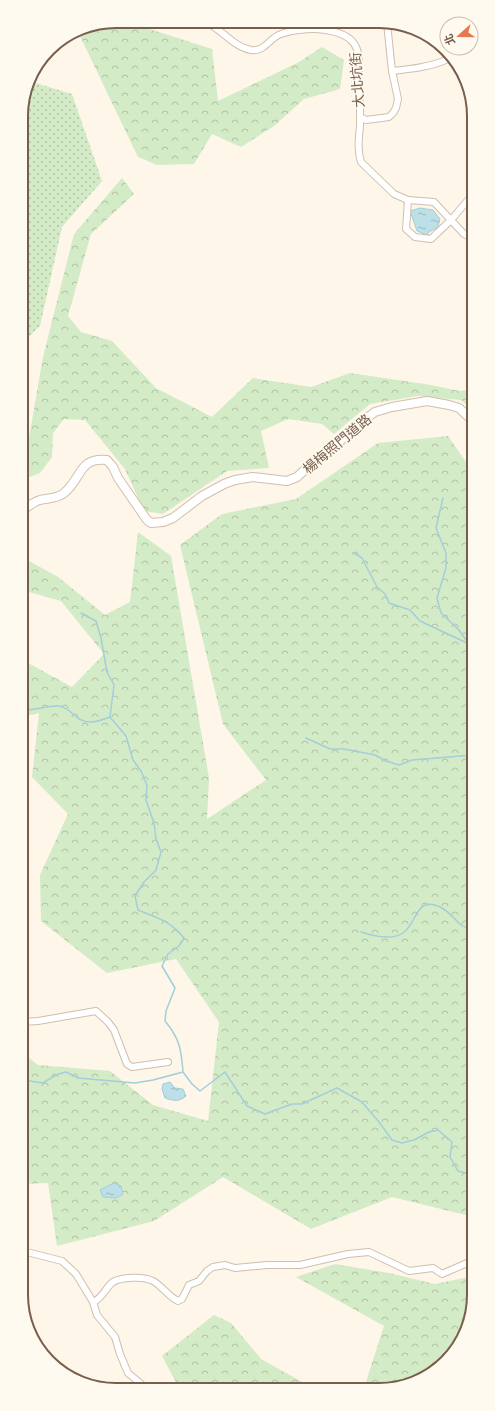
<svg xmlns="http://www.w3.org/2000/svg" width="495" height="1411" font-family="'IBM Plex Sans','Noto Sans TC',sans-serif">
<defs>
<pattern id="grass-dots" width="8" height="8" patternUnits="userSpaceOnUse"><rect width="8" height="8" fill="#d4ebc7"/><path d="M2 2h.1M6 6h.1" fill="none" stroke="#b1c2a4" stroke-width="1.8" stroke-linecap="round"/></pattern>
<pattern id="forest-crowns" width="20" height="18" patternUnits="userSpaceOnUse"><rect width="20" height="18" fill="#d4ebc7"/><path d="M2 6a3 3 0 1 1 6 0M12 15a3 3 0 1 1 6 0" fill="none" stroke="#b1c2a4"/></pattern>
<pattern id="water-ripples" width="26" height="14" patternUnits="userSpaceOnUse"><rect width="26" height="14" fill="#bddfe8"/><path d="M2 4q2-2 4 0t4 0M15 11q2-2 4 0t4 0" fill="none" stroke="#9eb8be"/></pattern>
</defs>
<rect width="100%" height="100%" fill="#fdf6e9"/>
<path fill="url(#grass-dots)" d="M 29,81 L 72,94 L 102,181 L 62,227 L 40,326 L 22,343 L 21,109 Z"/>
<g fill="url(#forest-crowns)">
<path d="M 116,21 L 135,21 L 137,25 L 212,49 L 218,101 L 299,62 L 322,47 L 344,60 L 340,89 L 304,99 L 274,126 L 241,147 L 212,134 L 194,164 L 157,165 L 138,157 L 79,34 L 80,28 Z"/>
<path d="M 122,178 L 134,194 L 91,234 L 68,316 L 81,332 L 112,341 L 156,388 L 212,417 L 253,378 L 311,387 L 350,373 L 431,385 L 460,391 L 473,389 L 473,410 L 461,400 L 418,396 L 370,404 L 334,434 L 322,424 L 288,419 L 261,431 L 269,468 L 227,471 L 163,514 L 144,511 L 125,469 L 85,420 L 64,419 L 53,433 L 52,457 L 40,473 L 22,480 L 22,450 L 27,449 L 43,357 L 74,234 Z"/>
<path d="M 448,436 L 473,472 L 474,1217 L 392,1197 L 311,1229 L 223,1177 L 154,1221 L 57,1246 L 48,1183 L 23,1184 L 23,1053 L 38,1065 L 110,1071 L 153,1105 L 208,1121 L 219,1022 L 176,959 L 107,973 L 41,921 L 40,875 L 68,814 L 32,777 L 39,713 L 22,717 L 22,657 L 30,664 L 72,687 L 104,654 L 61,601 L 22,590 L 22,557 L 58,577 L 105,615 L 130,602 L 138,532 L 171,556 L 209,778 L 207,819 L 266,780 L 223,724 L 180,545 L 222,514 L 296,499 L 378,443 Z"/>
<path d="M 335,1264 L 389,1273 L 435,1284 L 474,1276 L 474,1301 L 467,1331 L 451,1358 L 427,1377 L 398,1388 L 364,1388 L 384,1326 L 296,1277 Z"/>
<path d="M 214,1315 L 231,1323 L 261,1359 L 313,1388 L 179,1388 L 162,1356 Z"/>
</g>
<g fill="url(#water-ripples)" stroke="#a3ceda">
<path d="M 420,208 L 433,210 L 440,219 L 438,227 L 429,232 L 427,235 L 417,231 L 410,211 Z"/>
<path d="M 22,577 L 29,581 L 22,595 Z"/>
<path d="M 170,1082 L 175,1088 L 183,1089 L 186,1096 C 179,1102 174,1101 165,1098 L 162,1089 L 163,1084 Z"/>
<path d="M 114,1183 L 121,1186 L 123,1194 L 116,1198 L 103,1197 L 100,1190 Z"/>
</g>
<g fill="none" stroke-linecap="round" stroke-linejoin="round">
<g stroke="#a3ceda" stroke-width="1.5">
<path d="M 443,498 L 436,528 L 446,553 L 446,568 L 437,598 L 441,613 L 459,630 L 473,650"/>
<path d="M 354,553 L 362,558 L 377,587 L 385,594 L 389,603 L 410,610 L 420,621 L 467,643"/>
<path d="M 81,613 L 96,621 L 101,638 L 107,672 L 114,685 L 110,717 L 126,736 L 133,760 L 141,771 L 147,785 L 146,800 L 154,823 L 156,839 L 161,852 L 156,870 L 144,882 L 135,896 L 138,910 C 159,919 169,920 184,938 L 179,946 L 168,954 L 162,966 L 175,988 L 166,1011 L 165,1021 C 180,1039 181,1049 183,1071"/>
<path d="M 22,701 L 30,710 C 38,709 51,705 59,706 C 65,707 70,711 74,715 C 86,726 97,722 110,717"/>
<path d="M 306,738 L 330,749 L 344,749 L 375,755 L 386,761 L 399,765 L 412,760 L 473,755"/>
<path d="M 361,932 C 373,936 391,941 403,933 C 417,924 415,897 438,906 C 448,910 452,917 460,924 C 464,927 469,929 473,931"/>
<path d="M 23,1080 L 43,1083 L 56,1075 L 66,1072 L 78,1078 L 135,1083 L 153,1080 L 183,1072 L 192,1084 L 200,1091 L 225,1072 L 247,1106 L 265,1114 L 292,1104 L 302,1104 L 337,1088 L 362,1102 L 379,1122 L 392,1140 L 402,1143 L 414,1140 L 429,1132 L 438,1130 L 452,1142 L 450,1157 L 458,1171 L 468,1174 L 474,1169"/>
</g>
<defs>
<g id="minor">
<path d="M 205,22 C 221,28 233,47 251,50 C 265,52 269,38 281,34 C 302,26 353,25 358,53 C 360,66 358,77 358,90 C 358,95 360,100 360,105 C 360,112 360,119 360,126 C 359,138 357,149 361,162 L 394,194 L 408,200 L 434,202 L 464,234 L 472,238"/>
<path d="M 436,44 L 437,46 L 447,50"/>
<path d="M 392,71 C 411,69 431,67 448,59 L 449,54"/>
<path d="M 360,117 L 366,120 L 389,117 L 393,113 L 396,108 L 398,99 L 392,71 L 387,23"/>
<path d="M 21,171 C 26,179 24,194 21,202"/>
<path d="M 408,200 L 406,229 L 415,237 L 431,239 L 451,220 L 468,200 L 472,201"/>
<path d="M 22,1022 L 38,1021 L 96,1011 L 108,1022 L 114,1030 L 127,1064 L 132,1067 L 168,1062"/>
<path d="M 23,1251 L 62,1261 L 76,1274 L 93,1302 L 97,1315 L 115,1337 L 120,1354 L 128,1373 L 146,1388"/>
<path d="M 93,1302 C 103,1298 105,1288 113,1282 C 121,1277 144,1276 153,1281 C 162,1286 168,1296 178,1301 L 182,1299 L 189,1285 L 199,1281 L 207,1271 L 213,1267 L 225,1265 L 235,1268 L 267,1265 L 300,1265 L 348,1254 L 369,1252 L 409,1271 L 433,1268 L 442,1274 L 474,1260"/>
</g>
<path id="tertiary" d="M 22,511 C 27,507 33,502 40,500 C 48,498 57,499 64,493 C 82,479 78,457 107,460 L 113,467 L 118,478 L 147,520 L 151,523 L 163,522 L 173,518 L 202,496 L 224,484 L 235,480 L 253,477 L 287,481 L 297,477 L 309,466 L 326,455 L 358,424 L 375,412 L 392,407 L 427,401 L 449,405 L 459,408 L 473,421"/>
</defs>
<use href="#minor" stroke="#d0bfae" stroke-width="8"/>
<use href="#tertiary" stroke="#d0bfae" stroke-width="10"/>
<use href="#minor" stroke="#fff" stroke-width="6"/>
<use href="#tertiary" stroke="#fff" stroke-width="8"/>
</g>
<g text-anchor="middle" dominant-baseline="central" stroke-width="3.5" stroke-linejoin="round" paint-order="stroke">
<g font-size="14" fill="#795e4c" stroke="#fffaf0">
<text transform="translate(357 80) rotate(-94)">大北坑街</text>
<text transform="translate(337 444) rotate(-40)">楊梅照門道路</text>
</g>
</g>
<path d="M0 0H495V1411H0ZM116 28H379A88 88 0 0 1 467 116V1295A88 88 0 0 1 379 1383H116A88 88 0 0 1 28 1295V116A88 88 0 0 1 116 28Z" fill="#fffaf0" fill-rule="evenodd"/>
<path fill="none" stroke="#795e4c" stroke-width="2" d="M116 28H379A88 88 0 0 1 467 116V1295A88 88 0 0 1 379 1383H116A88 88 0 0 1 28 1295V116A88 88 0 0 1 116 28Z"/>
<g transform="translate(459 36) rotate(249)"><circle r="19" fill="#fffaf0" stroke="#c9bcae"/>
<path d="M0-3L7 15L0 10L-7 15Z" fill="#e8774e"/>
<text y="-6" font-size="11" font-weight="bold" text-anchor="middle" fill="#795e4c">北</text>
</g>
</svg>
